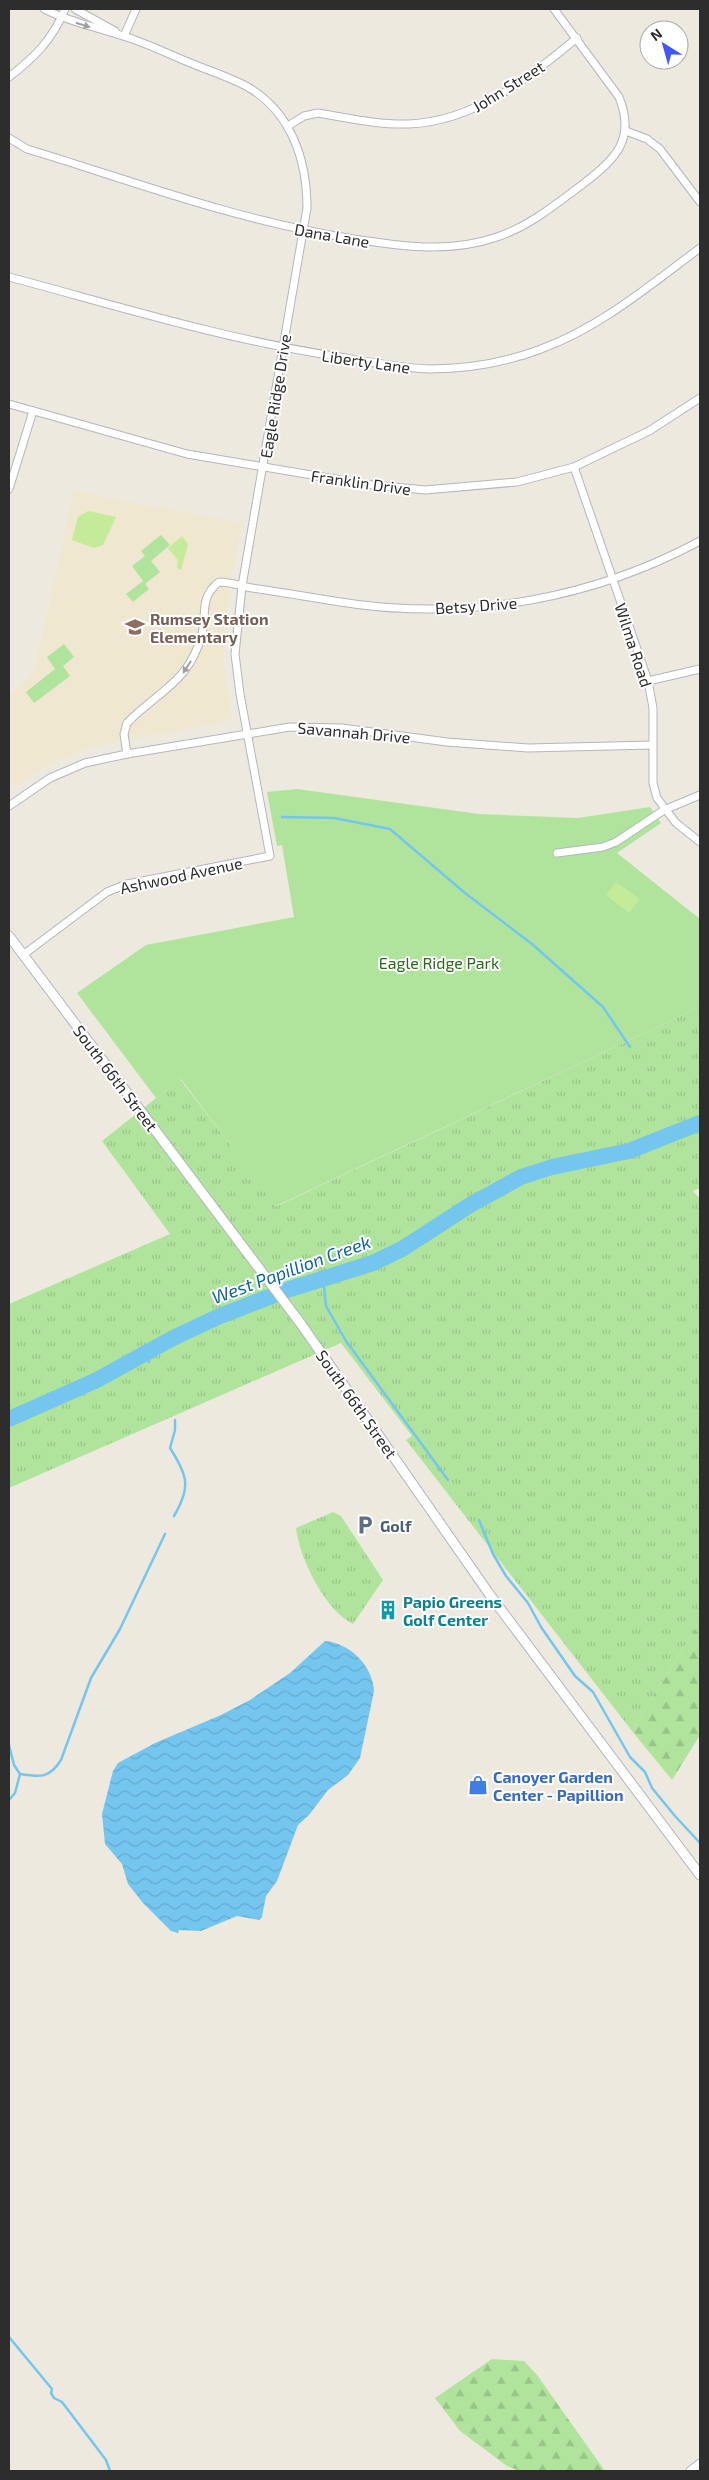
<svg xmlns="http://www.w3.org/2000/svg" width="709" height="2480" font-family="'Exo 2',sans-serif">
<defs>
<pattern id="grass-tufts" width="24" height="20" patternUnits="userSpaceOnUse" patternTransform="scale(1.25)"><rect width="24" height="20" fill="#b0e49d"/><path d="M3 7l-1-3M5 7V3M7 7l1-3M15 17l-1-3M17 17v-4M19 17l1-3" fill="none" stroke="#98c488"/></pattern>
<pattern id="forest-firs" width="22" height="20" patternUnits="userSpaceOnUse" patternTransform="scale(1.25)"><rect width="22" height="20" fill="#b0e49d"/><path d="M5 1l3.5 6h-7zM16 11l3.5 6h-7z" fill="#98c488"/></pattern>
<pattern id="water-waves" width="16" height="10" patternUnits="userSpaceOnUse" patternTransform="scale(1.25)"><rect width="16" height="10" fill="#74c6ef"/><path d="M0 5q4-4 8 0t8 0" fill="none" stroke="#65aacd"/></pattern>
</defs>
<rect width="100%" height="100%" fill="#eee9df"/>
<path fill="#efe7cf" d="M 74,491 L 242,523 L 229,590 L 223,664 L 232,720 L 89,748 L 55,761 L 15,786 L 9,778 L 9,696 L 35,670 Z"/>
<g fill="url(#grass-tufts)">
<path d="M 700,1007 L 700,1188 L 693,1191 L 700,1199 L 700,1621 L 632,1731 L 406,1440 L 412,1436 L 341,1343 L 9,1488 L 9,1304 L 170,1234 L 102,1141 L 180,1079 L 277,1206 Z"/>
<path d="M 333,1512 L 341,1516 L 383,1580 L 353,1624 C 325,1611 299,1557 296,1528 Z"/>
</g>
<g fill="url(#forest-firs)">
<path d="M 700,1621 L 700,1735 L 672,1780 L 632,1731 Z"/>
<path d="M 492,2359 L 524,2361 L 537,2375 L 605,2471 L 520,2471 L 507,2466 L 460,2431 L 435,2398 Z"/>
</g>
<g fill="#b0e49d">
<path d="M 161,535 L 170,545 L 151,561 L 160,572 L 145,584 L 149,589 L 133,602 L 126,594 L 143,581 L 132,566 L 145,556 L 141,551 Z"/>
<path d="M 64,644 L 74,657 L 63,666 L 70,676 L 34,703 L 26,692 L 55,669 L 47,657 Z"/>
<path d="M 297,789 L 479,814 L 578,818 L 650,807 L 661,823 L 617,853 L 700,919 L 700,1007 L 276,1206 L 181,1079 L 156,1098 L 77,993 L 146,945 L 294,917 L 282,845 L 277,846 L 267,792 Z"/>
</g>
<g fill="#c3eb99">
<path d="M 88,511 L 116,517 L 103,545 L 94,548 L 72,540 L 78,517 Z"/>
<path d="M 182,536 L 188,544 L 181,570 L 177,568 L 178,560 L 168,548 Z"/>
<path d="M 616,882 L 640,899 L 629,913 L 606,895 Z"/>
</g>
<path fill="url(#water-waves)" d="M 325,1641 C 350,1643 373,1666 374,1691 L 360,1758 L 348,1775 L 328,1790 L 309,1815 L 298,1825 L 277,1881 L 266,1896 L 262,1917 L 259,1920 L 237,1916 L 201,1931 L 179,1930 L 178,1933 L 171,1931 L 143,1903 L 128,1884 L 122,1864 L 105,1844 L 102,1814 L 113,1771 L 118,1763 L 155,1743 L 221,1715 L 250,1700 L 290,1673 Z"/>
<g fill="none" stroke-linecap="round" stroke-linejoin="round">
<g stroke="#74c6ef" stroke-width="2.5">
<path d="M 282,817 L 334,818 L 390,829 L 465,893 L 532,944 L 603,1007 L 630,1047"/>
<path d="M 323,1278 L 326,1306 L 346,1341 L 448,1480"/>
<path d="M 149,1352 L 149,1362"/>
<path d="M 174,1516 C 191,1487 188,1476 170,1448 L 175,1430 L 175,1420"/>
<path d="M 479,1520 L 493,1554 L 506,1576 L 528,1603 L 541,1627 L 575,1676 L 593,1692 L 630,1757 L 645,1772 L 652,1788 L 675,1816 L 700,1843"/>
<path d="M 9,1745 L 14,1765 L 20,1774 L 15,1793 L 9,1800"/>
<path d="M 20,1774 C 40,1777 49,1779 61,1760 L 91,1678 L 120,1629 L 165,1534"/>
<path d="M 9,2337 L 52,2389 L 51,2393 L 54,2398 L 62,2402 L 106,2460 L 110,2471"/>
</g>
<path stroke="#74c6ef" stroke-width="16" d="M 9,1419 L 97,1380 L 173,1338 L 220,1316 L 290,1289 L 373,1263 L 402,1249 L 470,1205 L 521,1177 L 552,1167 L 629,1151 L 700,1123"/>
<defs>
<g id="minor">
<path d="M 75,9 L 115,31"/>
<path d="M 124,36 L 136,9"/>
<path d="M 9,77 C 34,58 53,39 65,9"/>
<path d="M 288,126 L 304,116 L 318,113 C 348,118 379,125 409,124 C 476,121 528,78 577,38"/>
<path d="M 626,131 L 647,139 L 660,149 L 700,202"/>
<path d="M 9,138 L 27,149 L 50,156 C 149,187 246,222 348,238 C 398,246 448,254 497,237 C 530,226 556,204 583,184 C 616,159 636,139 619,97 L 554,9"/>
<path d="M 9,277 C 118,306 227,340 340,357 C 369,362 400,368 430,369 C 467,369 507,362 541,349 C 601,327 650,285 700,248"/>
<path d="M 9,404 L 187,454 L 365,484 L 425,490 L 517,482 L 574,467 L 649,431 L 700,398"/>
<path d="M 574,467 L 648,681 L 653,708 L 653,783 L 657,798 L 676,823 L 700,842"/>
<path d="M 9,489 L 33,411"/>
<path d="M 648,681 L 700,669"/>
<path d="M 127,754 L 124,734 L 127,723 C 158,691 189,683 202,634 C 207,612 199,598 219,582 C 230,582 241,586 252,588 C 286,593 320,599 354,604 C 473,620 594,598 700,541"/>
<path d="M 9,806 L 50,778 L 85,763 L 127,754 L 290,727 L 342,728 L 447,742 L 528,748 L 652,745"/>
<path d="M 557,853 L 603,847 L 616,842 L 664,810 L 700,795"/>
<path d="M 23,955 L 107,892 L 127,884 L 270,856 L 240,694 L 235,654 L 242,586 L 307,208 C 307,160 291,111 246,86 C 229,77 210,71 193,64 C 170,55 147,43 123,36 C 96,27 69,22 44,9"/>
</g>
<g id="tertiary">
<path d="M 9,936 L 301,1324 L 490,1595 L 700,1875"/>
<path d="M 691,2471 L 700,2464"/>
</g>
</defs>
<use href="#minor" stroke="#b3b5c0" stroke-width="9"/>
<use href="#tertiary" stroke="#b3b5c0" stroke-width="11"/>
<use href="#minor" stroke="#fff" stroke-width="7"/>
<use href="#tertiary" stroke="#fff" stroke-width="9"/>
</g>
<defs><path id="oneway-solid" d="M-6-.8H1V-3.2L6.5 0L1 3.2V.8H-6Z" transform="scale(1.25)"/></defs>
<g fill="#a0a0a0">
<use href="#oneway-solid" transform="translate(83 25) rotate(18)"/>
<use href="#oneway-solid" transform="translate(187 667) rotate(123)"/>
</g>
<defs>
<symbol id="school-bare" viewBox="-9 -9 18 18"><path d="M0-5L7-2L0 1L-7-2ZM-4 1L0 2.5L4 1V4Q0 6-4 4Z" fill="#8d6e63" stroke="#fff" stroke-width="2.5" paint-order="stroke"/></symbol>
<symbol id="parking-bare" viewBox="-9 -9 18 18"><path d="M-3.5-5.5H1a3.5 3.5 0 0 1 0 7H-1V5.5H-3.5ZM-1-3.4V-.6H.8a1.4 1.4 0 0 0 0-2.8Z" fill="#5c6f8a" stroke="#fff" stroke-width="2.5" paint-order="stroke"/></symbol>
<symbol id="building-bare" viewBox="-9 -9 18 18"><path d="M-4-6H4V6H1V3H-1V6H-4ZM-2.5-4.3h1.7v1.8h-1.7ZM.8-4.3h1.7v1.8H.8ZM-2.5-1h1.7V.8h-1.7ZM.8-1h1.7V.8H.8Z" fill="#0f9aa8" stroke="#fff" stroke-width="2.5" paint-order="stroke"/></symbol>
<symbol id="shop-bare" viewBox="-9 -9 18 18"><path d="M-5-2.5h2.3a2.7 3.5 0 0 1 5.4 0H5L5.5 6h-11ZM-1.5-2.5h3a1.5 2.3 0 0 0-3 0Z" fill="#3f7fe0" stroke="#fff" stroke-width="2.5" paint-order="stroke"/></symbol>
</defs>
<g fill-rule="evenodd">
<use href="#school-bare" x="121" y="613" width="28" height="28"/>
<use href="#parking-bare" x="351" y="1511" width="28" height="28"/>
<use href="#building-bare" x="374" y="1596" width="28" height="28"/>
<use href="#shop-bare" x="464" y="1771" width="28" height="28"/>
</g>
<g text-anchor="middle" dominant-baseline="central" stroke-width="4" stroke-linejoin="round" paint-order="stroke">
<g font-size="16" fill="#2d2d2d" stroke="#fff">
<text transform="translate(508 86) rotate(-32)">John Street</text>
<text transform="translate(332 235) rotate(10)">Dana Lane</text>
<text transform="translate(366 361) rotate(8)">Liberty Lane</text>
<text transform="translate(275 396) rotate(-81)">Eagle Ridge Drive</text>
<text transform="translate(361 482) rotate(8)">Franklin Drive</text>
<text transform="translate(476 605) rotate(-4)">Betsy Drive</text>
<text transform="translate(634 645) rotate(72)">Wilma Road</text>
<text transform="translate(354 732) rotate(5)">Savannah Drive</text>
<text transform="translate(181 875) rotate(-12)">Ashwood Avenue</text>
<text transform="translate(116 1078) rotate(53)">South 66th Street</text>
<text transform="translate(357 1404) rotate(55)">South 66th Street</text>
</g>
<g font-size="16" font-weight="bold" fill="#785e54" stroke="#fff" text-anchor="start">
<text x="150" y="618">Rumsey Station<tspan x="150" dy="18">Elementary</tspan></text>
</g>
<g font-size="16" fill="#276b1b" stroke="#fff">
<text x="439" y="962">Eagle Ridge Park</text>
</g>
<g font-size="16" font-weight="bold" fill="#4e5e75" stroke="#fff" text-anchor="start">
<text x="380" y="1525">Golf</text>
</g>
<g font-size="16" font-weight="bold" fill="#0d838f" stroke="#fff" text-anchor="start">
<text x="403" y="1601">Papio Greens<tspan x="403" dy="18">Golf Center</tspan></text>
</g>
<g font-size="16" font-weight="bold" fill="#366cbe" stroke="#fff" text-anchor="start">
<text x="493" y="1776">Canoyer Garden<tspan x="493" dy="18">Center - Papillion</tspan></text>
</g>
<g font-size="18" font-style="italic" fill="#0e649f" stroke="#fff">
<text transform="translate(291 1269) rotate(-20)">West Papillion Creek</text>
</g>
</g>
<rect width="709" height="2480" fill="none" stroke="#2d2d2d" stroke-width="20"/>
<g transform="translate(664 45) rotate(323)"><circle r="24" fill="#ffffff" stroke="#ababab"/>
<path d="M0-4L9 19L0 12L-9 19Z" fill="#4158f9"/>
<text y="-8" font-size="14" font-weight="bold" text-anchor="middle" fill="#2d2d2d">N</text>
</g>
</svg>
